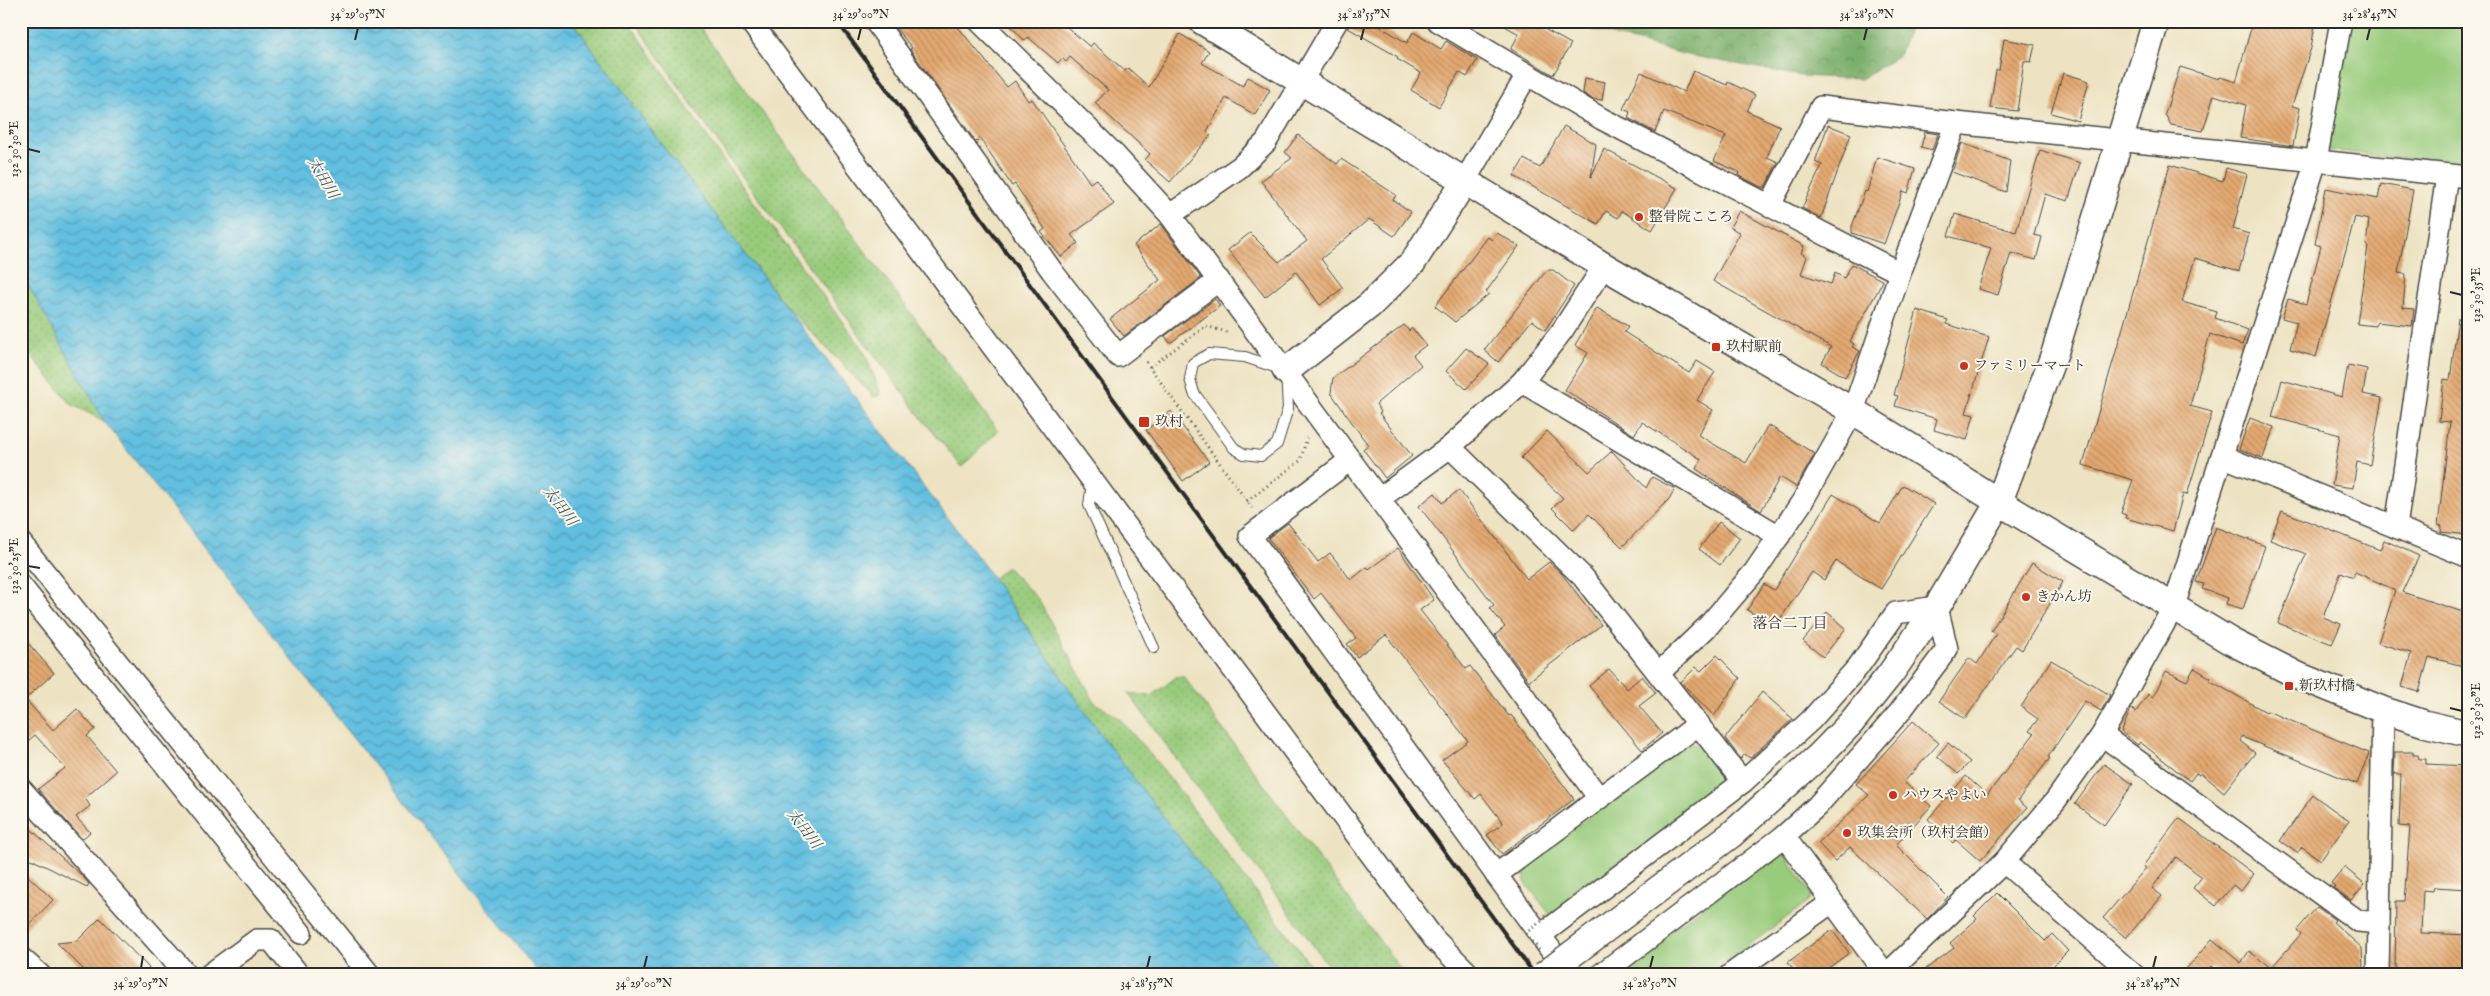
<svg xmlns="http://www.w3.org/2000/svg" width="2490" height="996" font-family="'IM FELL English','Noto Serif JP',serif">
<defs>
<pattern id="grass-dots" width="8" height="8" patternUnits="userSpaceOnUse" patternTransform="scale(1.25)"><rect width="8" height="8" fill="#98cb7b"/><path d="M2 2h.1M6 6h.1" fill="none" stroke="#83ae6a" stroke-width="1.8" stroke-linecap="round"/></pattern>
<pattern id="forest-crowns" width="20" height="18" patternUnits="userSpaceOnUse" patternTransform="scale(1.25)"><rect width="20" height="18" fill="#7aaf6b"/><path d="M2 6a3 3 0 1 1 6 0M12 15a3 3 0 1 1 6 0" fill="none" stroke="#648f58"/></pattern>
<pattern id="water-waves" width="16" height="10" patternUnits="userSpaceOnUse" patternTransform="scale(1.25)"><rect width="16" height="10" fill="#62bfe0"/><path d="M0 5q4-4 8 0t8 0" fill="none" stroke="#519bb6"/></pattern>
<pattern id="building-back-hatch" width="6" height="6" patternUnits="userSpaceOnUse" patternTransform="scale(1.25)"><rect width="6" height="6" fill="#e4a971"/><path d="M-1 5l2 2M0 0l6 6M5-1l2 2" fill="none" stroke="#b98a5d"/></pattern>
</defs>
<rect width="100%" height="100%" fill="#fbf7ec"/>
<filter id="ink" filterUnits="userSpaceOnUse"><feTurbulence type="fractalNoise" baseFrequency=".02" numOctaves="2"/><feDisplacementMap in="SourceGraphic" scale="10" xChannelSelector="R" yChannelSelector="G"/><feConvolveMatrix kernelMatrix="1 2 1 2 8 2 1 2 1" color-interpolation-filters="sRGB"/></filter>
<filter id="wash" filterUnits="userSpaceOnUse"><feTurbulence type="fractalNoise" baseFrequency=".0096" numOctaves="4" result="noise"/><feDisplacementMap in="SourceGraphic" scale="20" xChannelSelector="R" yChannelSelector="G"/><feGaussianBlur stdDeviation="1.12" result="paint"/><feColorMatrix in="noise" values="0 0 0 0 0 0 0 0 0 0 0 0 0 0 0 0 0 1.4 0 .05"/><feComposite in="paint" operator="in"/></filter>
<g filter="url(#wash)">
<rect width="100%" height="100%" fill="#ede3c2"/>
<g fill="url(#grass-dots)" stroke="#627b53">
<path d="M 572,21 L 628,21 L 725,163 L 864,351 L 881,395 L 874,397 L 784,304 L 665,149 Z"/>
<path d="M 634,21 L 695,21 L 998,431 L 962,467 L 923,420 L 730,160 Z"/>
<path d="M 21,272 L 29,283 L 104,421 L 71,404 L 21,343 Z"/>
<path d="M 1007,567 L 1038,599 L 1095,703 L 1119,718 L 1166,773 L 1318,975 L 1284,975 L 1104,739 L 993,578 Z"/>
<path d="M 1176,677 L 1184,677 L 1405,975 L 1335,975 L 1128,693 L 1152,696 Z"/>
</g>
<path fill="url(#forest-crowns)" stroke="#526d4b" d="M 1571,21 L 1912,21 L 1899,55 L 1861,79 L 1801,76 L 1683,54 L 1575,25 Z"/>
<g fill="#98cb7b" stroke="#627b53">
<path d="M 2350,21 L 2469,21 L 2469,166 L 2328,150 Z"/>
<path d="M 1690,743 L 1700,746 L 1724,782 L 1723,788 L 1552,917 L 1525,882 L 1524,865 Z"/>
<path d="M 1782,850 L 1811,894 L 1809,901 L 1708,975 L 1608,975 Z"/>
</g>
<path fill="url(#water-waves)" stroke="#467586" d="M 21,21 L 572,21 L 665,149 L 983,564 L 1104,739 L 1284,975 L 540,975 L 104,421 L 21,272 Z"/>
<g id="blocks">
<g fill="url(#building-back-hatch)">
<path d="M 890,21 L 953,21 L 1007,87 L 1015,81 L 1028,101 L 1032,99 L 1090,183 L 1096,179 L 1114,204 L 1071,235 L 1078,243 L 1061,257 L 1041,232 L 1045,229 L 1015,184 L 1012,186 L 980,138 L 976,142 L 910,49 L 912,48 Z"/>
<path d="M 1006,21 L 1060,21 L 1090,47 L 1093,43 L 1125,71 L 1128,68 L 1149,87 L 1180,34 L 1209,51 L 1202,63 L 1243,86 L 1248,77 L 1270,90 L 1255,115 L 1226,98 L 1207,131 L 1211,135 L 1170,182 L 1145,160 L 1150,154 L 1095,103 L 1108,90 L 1070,57 L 1066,62 L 1062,58 L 1058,63 L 1028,37 L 1025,41 Z"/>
<path d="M 1349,21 L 1371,21 L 1407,43 L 1413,32 L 1441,49 L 1446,41 L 1477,60 L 1467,77 L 1459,72 L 1439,107 L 1411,90 L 1421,73 L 1397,59 L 1398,57 L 1348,28 Z"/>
<path d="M 1496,21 L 1551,21 L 1546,30 L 1571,44 L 1553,75 L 1511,49 L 1519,34 Z"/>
<path d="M 2253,21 L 2296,21 L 2315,25 L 2311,48 L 2292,106 L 2300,108 L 2293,146 L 2240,138 L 2246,105 L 2214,95 L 2203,131 L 2171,125 L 2165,114 L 2180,67 L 2219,79 L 2220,77 L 2236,82 Z"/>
<path d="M 2004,39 L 2035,45 L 2031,62 L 2024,61 L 2017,111 L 1990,108 L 1996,70 L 1999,70 Z"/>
<path d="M 1693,71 L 1727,85 L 1728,82 L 1755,95 L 1747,111 L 1780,126 L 1767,157 L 1778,162 L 1765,187 L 1761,187 L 1738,175 L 1739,172 L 1714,161 L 1726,136 L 1664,111 L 1655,132 L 1628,118 L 1630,112 L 1623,109 L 1641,72 L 1684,92 Z"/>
<path d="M 2063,73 L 2089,81 L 2078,121 L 2051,113 Z"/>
<path d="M 1585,78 L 1605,82 L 1602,100 L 1592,99 L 1583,93 Z"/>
<path d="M 1828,125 L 1851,134 L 1821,218 L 1802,208 L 1822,165 L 1815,162 Z"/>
<path d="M 1564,126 L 1596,144 L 1591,177 L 1604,149 L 1677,188 L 1652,230 L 1622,211 L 1618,218 L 1606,211 L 1598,224 L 1514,176 L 1524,159 L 1540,168 Z"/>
<path d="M 1925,132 L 1938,134 L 1932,150 L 1921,147 Z"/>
<path d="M 1298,135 L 1337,164 L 1341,159 L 1396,195 L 1393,200 L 1411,212 L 1394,236 L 1369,219 L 1321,259 L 1343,288 L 1320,305 L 1296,272 L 1265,297 L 1228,250 L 1250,233 L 1279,262 L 1307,241 L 1261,181 L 1292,158 L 1285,152 Z"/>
<path d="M 1962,143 L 2010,161 L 2006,192 L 1952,172 Z"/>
<path d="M 2040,150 L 2080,163 L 2068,201 L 2045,194 L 2034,235 L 2042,237 L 2036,260 L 2011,253 L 1998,295 L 1978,289 L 1991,248 L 1948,236 L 1955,214 L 2016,232 Z"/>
<path d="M 1877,157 L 1915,169 L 1908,193 L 1903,191 L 1884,244 L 1852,233 L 1852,226 L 1865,191 L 1867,192 Z"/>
<path d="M 2170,165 L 2223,181 L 2226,168 L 2247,174 L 2233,229 L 2249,234 L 2239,271 L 2195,258 L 2182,302 L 2217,312 L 2215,318 L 2248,330 L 2242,345 L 2210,334 L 2190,406 L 2212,412 L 2187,495 L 2183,494 L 2173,531 L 2125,518 L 2126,515 L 2121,513 L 2133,480 L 2083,465 Z"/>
<path d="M 2381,184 L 2413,190 L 2398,273 L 2406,274 L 2403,308 L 2414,309 L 2412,326 L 2377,322 L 2376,326 L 2357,324 L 2368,246 L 2366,245 L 2369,220 L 2355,217 L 2316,357 L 2290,349 L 2297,322 L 2282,318 L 2288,299 L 2306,304 L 2321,246 L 2315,244 L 2326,188 L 2378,199 Z"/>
<path d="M 1739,211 L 1804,246 L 1801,253 L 1807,257 L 1801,274 L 1831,284 L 1835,273 L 1844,278 L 1852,264 L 1883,281 L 1850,341 L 1854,344 L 1852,347 L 1860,351 L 1845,377 L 1822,363 L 1831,347 L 1713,281 L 1740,233 L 1730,227 Z"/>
<path d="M 1161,224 L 1201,278 L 1124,336 L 1110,319 L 1160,280 L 1134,245 Z"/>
<path d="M 1497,233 L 1519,246 L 1486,292 L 1489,294 L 1455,322 L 1435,306 L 1488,237 L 1492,240 Z"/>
<path d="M 1547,270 L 1553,270 L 1574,286 L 1545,330 L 1532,320 L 1498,362 L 1484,350 Z"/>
<path d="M 1215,299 L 1220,306 L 1170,343 L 1165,336 Z"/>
<path d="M 1597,308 L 1628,326 L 1624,332 L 1689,373 L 1697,361 L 1715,372 L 1697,400 L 1713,410 L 1698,435 L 1746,463 L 1768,425 L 1815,454 L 1796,487 L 1780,477 L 1761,511 L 1696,469 L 1701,459 L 1642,422 L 1634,435 L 1565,390 L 1588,353 L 1575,345 Z"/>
<path d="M 1917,310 L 1948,320 L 1946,324 L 1989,337 L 1966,413 L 1974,415 L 1967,440 L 1934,430 L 1937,419 L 1895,406 L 1898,396 L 1894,395 Z"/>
<path d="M 2458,318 L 2469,319 L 2469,535 L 2441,532 L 2442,526 L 2438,525 L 2450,422 L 2439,421 L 2444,379 L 2450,380 Z"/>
<path d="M 1404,325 L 1409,331 L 1412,328 L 1426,345 L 1413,355 L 1421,365 L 1376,404 L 1381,412 L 1379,413 L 1412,456 L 1385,478 L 1363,449 L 1368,445 L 1331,393 L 1333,378 Z"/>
<path d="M 1466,348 L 1489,364 L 1466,389 L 1446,371 Z"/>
<path d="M 2348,365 L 2367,369 L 2363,394 L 2382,398 L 2370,465 L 2357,462 L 2353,488 L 2332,485 L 2340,435 L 2272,417 L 2282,380 L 2342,397 Z"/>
<path d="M 1171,411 L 1209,462 L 1183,481 L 1146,430 Z"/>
<path d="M 2250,418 L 2274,427 L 2263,458 L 2239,449 Z"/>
<path d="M 1547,431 L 1589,472 L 1612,451 L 1646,488 L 1652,477 L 1675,489 L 1669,499 L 1622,547 L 1589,514 L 1574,530 L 1552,508 L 1563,498 L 1521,458 Z"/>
<path d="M 1903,485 L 1934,504 L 1881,589 L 1836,561 L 1824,580 L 1812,572 L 1774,628 L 1747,610 L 1764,584 L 1774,590 L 1833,494 L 1880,523 Z"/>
<path d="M 1459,490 L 1527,579 L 1549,562 L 1562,574 L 1601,625 L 1529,681 L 1495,635 L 1505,627 L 1490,608 L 1494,605 L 1419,506 L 1435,493 L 1442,503 Z"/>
<path d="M 2282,511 L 2380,550 L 2384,540 L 2419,556 L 2402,592 L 2469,614 L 2469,625 L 2462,640 L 2469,643 L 2463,666 L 2429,657 L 2419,692 L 2402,687 L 2411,653 L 2378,643 L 2395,590 L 2355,572 L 2353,577 L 2341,572 L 2323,617 L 2341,624 L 2332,644 L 2278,623 L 2306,554 L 2270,540 Z"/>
<path d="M 1719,522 L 1740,538 L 1720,565 L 1699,549 Z"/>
<path d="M 1288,523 L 1318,562 L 1330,553 L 1351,580 L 1367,567 L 1369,569 L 1398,548 L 1434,600 L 1420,610 L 1466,669 L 1470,666 L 1509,716 L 1511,715 L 1574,799 L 1502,854 L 1487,835 L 1503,823 L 1481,794 L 1475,799 L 1442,760 L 1468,741 L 1386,635 L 1357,657 L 1347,644 L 1356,638 L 1321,593 L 1314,599 L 1268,538 Z"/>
<path d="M 2216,527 L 2265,546 L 2243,609 L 2226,604 L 2228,598 L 2202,589 L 2204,584 L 2196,582 Z"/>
<path d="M 2032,563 L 2063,582 L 2022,650 L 2016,646 L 1965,719 L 1939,701 L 1969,658 L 1977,664 L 1996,634 L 1991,631 Z"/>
<path d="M 1827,612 L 1846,628 L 1823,657 L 1803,641 Z"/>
<path d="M 21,635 L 54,673 L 25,699 L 53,730 L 77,709 L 95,729 L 87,736 L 116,771 L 85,798 L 90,806 L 76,817 L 90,832 L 82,839 L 38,789 L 65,768 L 35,735 L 21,747 Z"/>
<path d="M 1717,655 L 1740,678 L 1714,716 L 1681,682 L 1696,667 L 1701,671 Z"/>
<path d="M 2051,660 L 2110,695 L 2101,711 L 2085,701 L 2048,757 L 2050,758 L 2018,800 L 2027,808 L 1980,861 L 1956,840 L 1953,843 L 1928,819 L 1966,776 L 1987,795 L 2034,734 L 2029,731 L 2038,719 L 2021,707 Z"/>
<path d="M 2194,668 L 2211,678 L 2209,680 L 2266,712 L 2267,711 L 2369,753 L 2357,784 L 2242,737 L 2240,741 L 2255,753 L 2224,792 L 2201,773 L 2199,775 L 2196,773 L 2190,781 L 2140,742 L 2138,745 L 2121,732 L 2131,709 L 2136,712 L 2148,694 L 2153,697 L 2166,671 L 2187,681 Z"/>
<path d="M 1609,669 L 1627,689 L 1642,676 L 1656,693 L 1639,706 L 1662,733 L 1642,750 L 1589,686 Z"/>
<path d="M 1762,692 L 1793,719 L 1750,758 L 1745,754 L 1741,759 L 1725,738 Z"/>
<path d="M 1913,721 L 1939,743 L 1904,782 L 1931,806 L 1896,845 L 1948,897 L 1927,919 L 1850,847 L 1835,861 L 1818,843 L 1869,795 L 1856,784 Z"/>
<path d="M 1948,743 L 1970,762 L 1958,774 L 1937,756 Z"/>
<path d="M 2395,752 L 2413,752 L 2413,755 L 2418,755 L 2419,759 L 2426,759 L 2426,764 L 2468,766 L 2466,835 L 2469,835 L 2469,889 L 2434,887 L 2433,891 L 2423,890 L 2421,933 L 2469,935 L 2469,975 L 2395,975 L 2396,901 L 2404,901 L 2410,827 L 2399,826 L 2401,774 L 2394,774 Z"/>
<path d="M 2104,764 L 2133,784 L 2104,825 L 2075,804 Z"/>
<path d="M 2313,795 L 2349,821 L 2321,860 L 2302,847 L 2297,853 L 2280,841 Z"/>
<path d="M 2179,818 L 2254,874 L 2241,891 L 2233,885 L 2216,906 L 2193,888 L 2202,877 L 2176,857 L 2152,888 L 2162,896 L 2126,938 L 2103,918 L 2146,868 L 2143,866 Z"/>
<path d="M 21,820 L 83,877 L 89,884 L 87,887 L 21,854 Z"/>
<path d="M 2344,867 L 2365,884 L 2351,900 L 2333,888 L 2335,886 L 2331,883 Z"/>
<path d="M 21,869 L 53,900 L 21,933 Z"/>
<path d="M 1997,893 L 2045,941 L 2052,934 L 2068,951 L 2044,975 L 1918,975 L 1954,948 L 1950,943 L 1977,919 L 1974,916 Z"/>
<path d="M 2317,907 L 2335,920 L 2333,922 L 2362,948 L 2363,969 L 2329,975 L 2222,975 L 2211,966 L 2204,975 L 2181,975 L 2212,939 L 2241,963 L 2249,951 L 2271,968 L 2301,934 L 2297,930 Z"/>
<path d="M 100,918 L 156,975 L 89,975 L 57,943 L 77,941 Z"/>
<path d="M 1832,930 L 1849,953 L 1819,975 L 1797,975 L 1788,962 Z"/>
</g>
</g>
</g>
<g filter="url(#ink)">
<use href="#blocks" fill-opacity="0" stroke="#484742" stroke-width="1"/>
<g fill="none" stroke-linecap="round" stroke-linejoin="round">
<defs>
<g id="service">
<path d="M 1209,354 L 1245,357 L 1286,371 L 1288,408 L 1277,444 L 1261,456 L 1244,454 L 1234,448 L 1194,393 L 1190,379 L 1193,363 Z"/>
<path d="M 1092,484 L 1089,505 L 1154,648"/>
</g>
<g id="minor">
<path d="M 750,21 L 1434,939 L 1470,975"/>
<path d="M 875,21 L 1052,271 L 1118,356 L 1219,280"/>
<path d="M 979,21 L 1115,155 L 1170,215 L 1379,499 L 1450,447 L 1522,382 L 1562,331 L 1604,266"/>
<path d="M 1438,21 L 1602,119 L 1900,273"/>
<path d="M 1464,182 L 1527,75"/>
<path d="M 1770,205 L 1821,107 L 1956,123"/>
<path d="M 1170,215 L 1240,167 L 1266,142 L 1337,21"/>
<path d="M 1522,382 L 1779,536"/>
<path d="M 1450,447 L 1583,577 L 1743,782"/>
<path d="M 2222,456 L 2469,557"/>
<path d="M 1350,460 L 1250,536 L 1569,975"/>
<path d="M 1379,499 L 1599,798"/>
<path d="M 2396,527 L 2447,175"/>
<path d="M 21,543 L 370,975"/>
<path d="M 21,586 L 301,933"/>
<path d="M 1659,673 L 1709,625 L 1755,571 L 1802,502 L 1853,411 L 1900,273 L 1956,123 L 2469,177"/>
<path d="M 2102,735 L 2358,921 L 2379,923"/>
<path d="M 21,789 L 187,975"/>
<path d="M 1784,836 L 1886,975"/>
<path d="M 2004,862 L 2134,975"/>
<path d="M 1496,875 L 1699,724"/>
<path d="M 1541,935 L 1743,782 L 1811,720 L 1858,667 L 1896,613 L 1937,607 L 1947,649 L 1899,713 L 1817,806 L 1784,836 L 1600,975"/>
<path d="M 21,958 L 40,975"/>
<path d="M 209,975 L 257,940 L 271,940 L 299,975"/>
<path d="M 1730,975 L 1832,902"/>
<path d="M 1886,975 L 2004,862 L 2056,800 L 2102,735 L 2174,606 L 2316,161 L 2341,21"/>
<path d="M 2378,975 L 2383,710"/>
</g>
<g id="tertiary">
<path d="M 1202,21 L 1604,266 L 1853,411 L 1999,502 L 2230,641 L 2299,676 L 2383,710 L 2426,724 L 2469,734"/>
<path d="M 1286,371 L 1370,305 L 1413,262 L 1464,182"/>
<path d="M 1819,756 L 1851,723 L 1891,673 L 1937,607 L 1999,502 L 2055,352 L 2156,21"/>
</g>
</defs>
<use href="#service" stroke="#484742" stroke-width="12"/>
<use href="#minor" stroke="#484742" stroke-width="24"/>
<use href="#tertiary" stroke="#484742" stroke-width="29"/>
<g stroke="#484742" stroke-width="3" stroke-dasharray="1 4" stroke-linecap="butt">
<path d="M 1146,362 L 1252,508"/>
<path d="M 1150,367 L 1206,326 L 1230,333"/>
<path d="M 1247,501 L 1300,461 L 1307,438"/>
</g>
<use href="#service" stroke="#fff" stroke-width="10"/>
<use href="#minor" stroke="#fff" stroke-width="21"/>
<use href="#tertiary" stroke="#fff" stroke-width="26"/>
<path stroke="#2b2b2b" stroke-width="4" d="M 837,21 L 1535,975"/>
<defs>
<path id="tertiary-bridge" d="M 1544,975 L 1732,834 L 1819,756"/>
</defs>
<use href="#tertiary-bridge" stroke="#484742" stroke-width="29" stroke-linecap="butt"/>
<path stroke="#484742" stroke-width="3" stroke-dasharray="1 4" stroke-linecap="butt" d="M 1539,950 L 1526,933 L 1547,917 L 1545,914"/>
<use href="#tertiary-bridge" stroke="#fff" stroke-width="26"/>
</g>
</g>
<path fill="none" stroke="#2b2b2b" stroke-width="2" d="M 355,40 L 358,28M 858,40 L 861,28M 1361,40 L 1364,28M 1864,40 L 1867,28M 2367,40 L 2370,28M 28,149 L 40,152M 2450,292 L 2462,295M 28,566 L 40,568M 2450,708 L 2462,711M 141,968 L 143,956M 644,968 L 647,956M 1147,968 L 1150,956M 1650,968 L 1653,956M 2153,968 L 2156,956"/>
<g fill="#c8321e" stroke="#fbf7ec" stroke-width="2">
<circle cx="1639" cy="217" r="5"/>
<rect x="1711" y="342" width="10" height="10" rx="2.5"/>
<circle cx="1964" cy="366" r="5"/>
<rect x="1138" y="416" width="12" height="12" rx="2.5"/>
<circle cx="2026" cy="597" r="5"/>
<rect x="2284" y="681" width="10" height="10" rx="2.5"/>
<circle cx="1893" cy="795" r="5"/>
<circle cx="1847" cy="833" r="5"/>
</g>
<g text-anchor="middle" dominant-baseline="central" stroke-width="4" stroke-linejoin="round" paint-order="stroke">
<g font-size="14" fill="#2b2b2b" stroke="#fbf7ec" text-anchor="start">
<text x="1649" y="217">整骨院こころ</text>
<text x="1726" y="347">玖村駅前</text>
<text x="1974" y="366">ファミリーマート</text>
<text x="1155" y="422">玖村</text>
<text x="2036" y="597">きかん坊</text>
<text x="2299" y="686">新玖村橋</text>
<text x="1903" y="795">ハウスやよい</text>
<text x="1857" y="833">玖集会所（玖村会館）</text>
</g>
<g font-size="15" font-style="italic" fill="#3c5761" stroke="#fbf7ec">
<text transform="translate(323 178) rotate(59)">太田川</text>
<text transform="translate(560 506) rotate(53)">太田川</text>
<text transform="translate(804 829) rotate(53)">太田川</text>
</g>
<g font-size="15" fill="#2b2b2b" stroke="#fbf7ec">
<text x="1790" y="623">落合二丁目</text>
</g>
</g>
<rect width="2490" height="996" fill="none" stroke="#fbf7ec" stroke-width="55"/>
<rect x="28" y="28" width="2434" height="940" fill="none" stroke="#2b2b2b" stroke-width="2"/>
<g font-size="12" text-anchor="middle" fill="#2b2b2b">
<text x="358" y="18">34°29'05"N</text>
<text x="861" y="18">34°29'00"N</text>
<text x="1364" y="18">34°28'55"N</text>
<text x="1867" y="18">34°28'50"N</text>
<text x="2370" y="18">34°28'45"N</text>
<text transform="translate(14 149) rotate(-90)" y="4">132°30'30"E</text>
<text transform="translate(2476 295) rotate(-90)" y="4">132°30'35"E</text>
<text transform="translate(14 566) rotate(-90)" y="4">132°30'25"E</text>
<text transform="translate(2476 711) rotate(-90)" y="4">132°30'30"E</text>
<text x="141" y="987">34°29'05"N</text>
<text x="644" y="987">34°29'00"N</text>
<text x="1147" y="987">34°28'55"N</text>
<text x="1650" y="987">34°28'50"N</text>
<text x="2153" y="987">34°28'45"N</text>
</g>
</svg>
